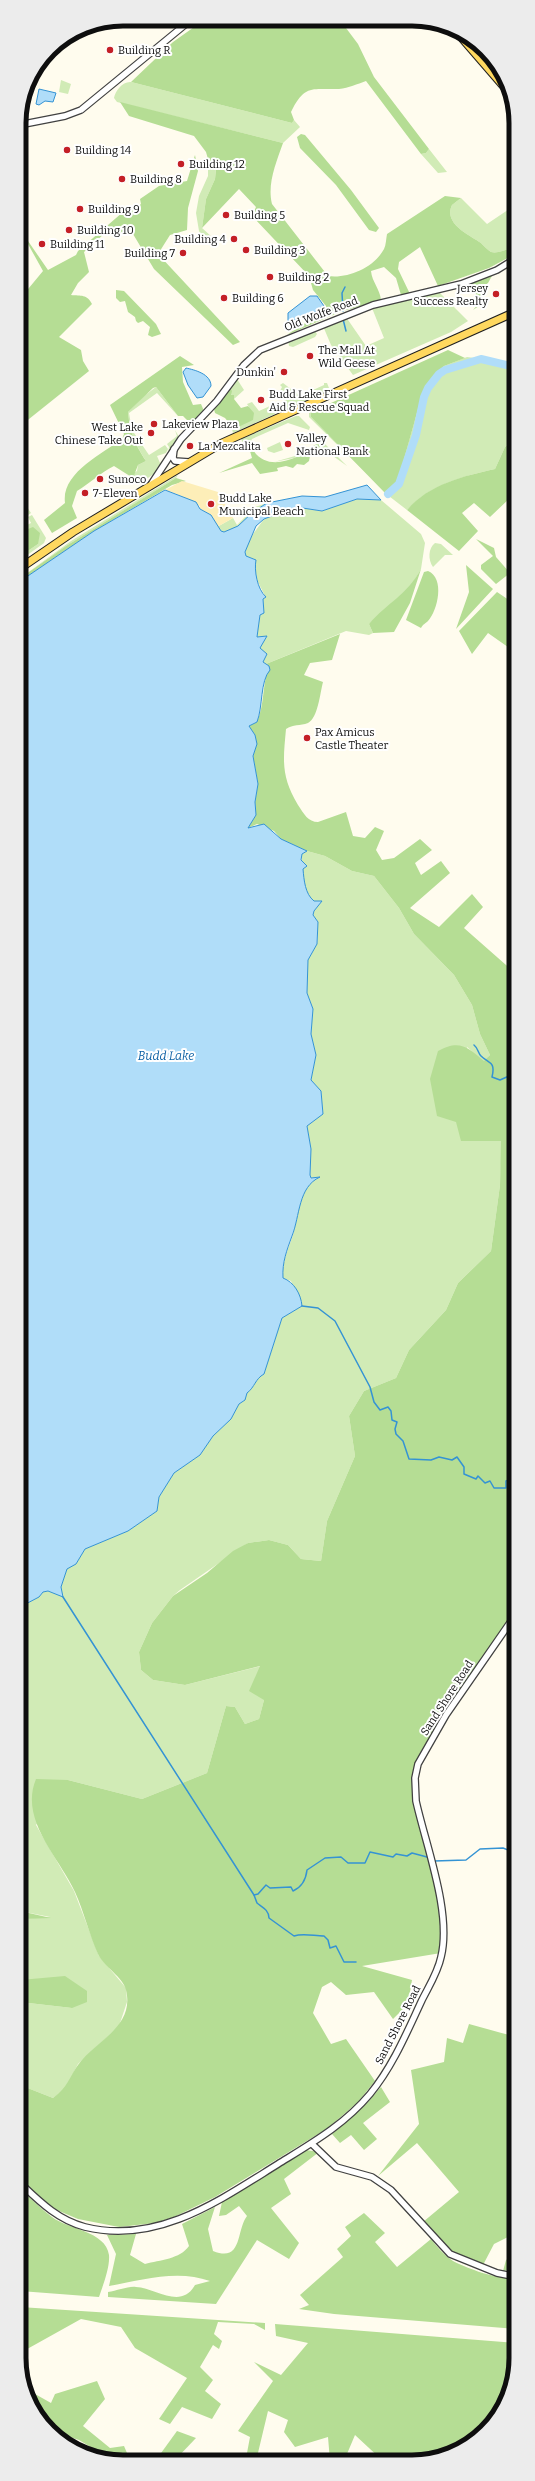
<svg xmlns="http://www.w3.org/2000/svg" width="535" height="2481" font-family="Bitter,serif">
<rect width="100%" height="100%" fill="#fffcee"/>
<g fill="#d1ebb6">
<path d="M 61,80 L 71,84 L 68,94 L 59,92 Z"/>
<path d="M 131,82 L 292,123 L 294,120 L 300,127 L 283,143 L 117,102 L 114,98 C 115,91 123,81 131,82 Z"/>
<path d="M 429,149 L 447,172 L 438,173 L 421,154 L 426,153 Z"/>
<path d="M 208,159 L 210,166 L 216,168 L 215,179 L 206,199 L 202,228 L 212,237 L 209,241 L 211,244 L 206,245 L 199,231 L 196,213 L 199,196 L 208,176 Z"/>
<path d="M 461,198 L 487,224 L 515,205 L 515,246 C 509,249 498,254 491,252 C 488,250 484,246 481,243 C 470,235 443,224 452,205 Z"/>
<path d="M 439,292 L 468,321 L 451,332 L 353,375 L 331,345 L 323,326 L 346,317 L 366,346 L 384,338 L 372,308 Z"/>
<path d="M 315,331 L 317,334 L 315,337 L 293,347 L 289,346 L 288,341 Z"/>
<path d="M 467,357 L 515,363 L 515,439 L 505,447 L 495,469 C 464,476 429,485 407,510 L 385,493 L 397,483 L 422,395 L 444,366 Z"/>
<path d="M 237,379 L 244,390 L 234,399 C 227,391 231,386 237,379 Z"/>
<path d="M 283,383 L 300,396 L 324,385 L 324,383 L 327,383 L 329,388 L 327,391 L 285,410 L 284,401 L 292,397 L 287,390 L 280,393 L 282,397 L 279,393 L 282,387 L 280,385 Z"/>
<path d="M 156,387 L 178,416 L 157,393 L 129,413 L 132,430 L 149,455 L 165,445 L 168,449 L 166,453 L 157,456 L 160,463 L 168,453 L 169,447 L 167,444 L 177,436 L 175,430 L 179,437 L 155,473 L 138,485 L 133,478 L 134,473 L 137,471 L 138,465 L 146,461 C 135,443 130,435 128,412 L 144,396 Z"/>
<path d="M 252,402 L 259,411 L 270,406 L 275,414 L 233,433 L 232,429 L 239,427 L 249,407 L 247,404 Z"/>
<path d="M 309,410 L 312,410 L 311,417 L 369,476 L 309,417 Z"/>
<path d="M 296,416 L 299,416 L 310,427 L 309,430 L 288,423 L 252,439 L 250,443 L 253,450 L 250,451 L 246,442 L 243,443 L 241,439 Z"/>
<path d="M 322,441 L 347,466 L 319,446 L 294,458 L 274,462 L 295,456 Z"/>
<path d="M 280,442 L 283,450 L 274,453 L 268,451 L 267,448 Z"/>
<path d="M 178,475 L 176,478 L 66,546 L 19,579 L 71,541 Z"/>
<path d="M 19,495 L 31,513 L 21,520 L 27,525 L 31,523 L 28,517 L 32,515 L 46,538 L 44,543 L 19,561 L 19,557 L 38,544 L 19,526 Z"/>
<path d="M 357,499 L 381,500 L 421,534 L 425,543 L 421,569 L 411,586 L 369,624 L 373,633 L 369,635 L 346,631 L 266,664 L 263,662 L 266,655 L 260,648 L 266,636 L 257,637 L 260,615 L 264,612 L 263,598 L 266,598 L 257,580 L 254,559 L 245,556 L 246,547 L 253,534 L 264,519 L 296,507 L 322,511 Z"/>
<path d="M 270,502 L 272,502 C 252,506 242,530 223,532 L 217,527 L 233,518 L 237,525 L 255,507 Z"/>
<path d="M 435,543 L 441,544 L 453,555 L 445,555 L 433,567 C 428,560 428,548 435,543 Z"/>
<path d="M 307,851 L 325,856 L 352,871 L 374,876 L 399,908 L 414,934 L 454,975 L 472,1005 L 480,1034 L 490,1055 L 484,1062 L 467,1047 L 456,1122 L 502,1141 L 500,1185 L 491,1251 L 458,1283 L 446,1310 L 409,1350 L 396,1378 L 364,1391 L 349,1416 L 355,1456 L 327,1521 L 321,1561 L 301,1559 L 288,1545 L 269,1540 L 248,1543 L 180,1590 L 173,1596 L 152,1623 L 139,1652 L 141,1670 L 153,1680 L 185,1685 L 261,1666 L 264,1700 L 259,1719 L 245,1724 L 235,1707 L 226,1706 L 207,1773 L 142,1799 L 68,1780 L 36,1825 L 74,1891 L 99,1956 L 126,1988 L 127,2002 L 119,2026 L 78,2064 L 65,2089 L 53,2098 L 20,2085 L 20,2002 L 72,2008 L 24,1980 L 20,1980 L 20,1919 L 50,1917 L 20,1911 L 20,1607 L 39,1597 L 43,1592 L 48,1591 L 62,1596 L 61,1587 L 67,1568 L 76,1564 L 85,1549 L 128,1531 L 157,1511 L 159,1497 L 174,1473 L 200,1455 L 213,1436 L 231,1419 L 239,1404 L 245,1400 L 247,1393 C 255,1387 255,1379 264,1374 L 282,1318 L 302,1306 L 291,1281 L 283,1278 C 282,1262 288,1250 293,1235 C 299,1216 298,1189 318,1177 L 311,1178 L 310,1175 L 311,1149 L 307,1126 L 323,1114 L 321,1091 L 311,1080 L 316,1055 L 311,1034 L 313,1009 L 307,993 L 308,960 L 317,944 L 318,936 L 318,922 L 313,915 L 314,911 L 322,901 L 314,901 C 303,892 301,868 302,854 Z"/>
</g>
<g fill="#b5dd94">
<path d="M 204,20 L 340,20 L 358,44 L 374,77 L 429,149 L 426,153 L 421,154 L 366,81 C 357,84 349,88 339,89 C 313,90 305,83 291,112 L 294,120 L 292,123 L 131,82 L 173,42 Z"/>
<path d="M 462,32 L 490,54 L 500,76 Z"/>
<path d="M 120,102 L 283,143 C 276,163 267,184 272,204 L 328,276 C 347,279 374,268 384,249 C 386,245 386,239 387,234 L 445,196 L 461,198 L 452,205 C 443,224 470,235 481,243 C 484,246 488,250 491,252 C 498,254 509,249 515,246 L 515,254 L 489,268 L 438,286 L 420,247 L 399,262 L 398,269 L 410,294 L 401,295 L 396,278 L 384,267 L 371,271 C 372,282 380,289 381,300 L 340,312 L 287,335 C 298,327 320,316 326,306 L 313,290 L 309,276 L 252,216 L 256,207 L 239,189 L 202,228 L 206,199 L 215,179 L 216,169 L 210,166 L 206,152 L 194,136 L 129,116 Z"/>
<path d="M 301,134 L 305,135 L 351,190 L 379,228 L 376,232 L 369,230 L 336,185 L 300,148 L 297,137 Z"/>
<path d="M 195,155 L 198,171 L 188,208 L 187,230 L 170,235 L 158,254 L 240,342 L 233,345 L 154,269 L 133,234 L 104,234 L 84,252 L 89,272 L 78,283 L 71,295 C 81,296 87,294 92,304 L 59,337 L 81,350 L 83,361 L 89,371 L 19,427 L 19,300 L 43,271 L 28,244 L 19,245 L 19,242 L 28,241 L 48,270 L 76,255 L 78,251 L 123,212 L 127,215 L 141,204 L 140,199 L 159,186 L 187,181 Z"/>
<path d="M 493,274 L 488,283 L 481,288 L 485,302 L 473,310 L 481,301 L 470,286 L 459,288 Z"/>
<path d="M 116,290 L 124,291 L 156,324 L 161,334 L 152,337 L 148,335 L 150,327 L 143,321 L 138,323 L 136,321 L 135,317 L 128,312 L 125,301 L 120,302 L 116,298 Z"/>
<path d="M 448,350 L 465,358 L 444,366 L 422,395 L 397,484 L 385,493 L 311,417 L 311,412 Z"/>
<path d="M 180,356 L 194,365 L 182,367 L 183,382 L 193,405 L 201,404 L 204,411 L 190,423 L 183,416 L 178,416 L 156,387 L 153,388 L 128,412 C 130,434 135,444 146,461 L 138,465 L 133,478 L 114,466 C 100,473 90,483 77,491 L 72,506 L 77,518 L 52,533 L 44,520 L 65,503 C 61,473 102,454 122,439 L 124,434 L 110,405 Z"/>
<path d="M 230,388 L 232,391 L 231,395 L 234,395 L 234,399 L 241,408 L 248,406 L 254,413 L 253,420 L 234,429 L 225,418 L 215,413 L 214,409 Z"/>
<path d="M 515,439 L 515,504 L 510,498 L 490,517 L 474,503 L 462,513 L 478,531 L 459,551 L 407,510 C 429,484 464,476 495,469 L 505,447 Z"/>
<path d="M 319,445 L 324,451 L 318,456 L 310,456 L 309,461 L 304,465 L 297,464 L 293,468 L 286,466 L 277,468 L 278,471 L 260,474 L 252,463 L 219,473 L 252,458 L 250,451 L 253,450 C 269,474 299,457 319,445 Z"/>
<path d="M 176,478 L 186,481 L 172,485 L 94,531 L 19,582 L 19,579 L 66,546 Z"/>
<path d="M 19,526 L 23,531 L 33,527 L 40,533 L 38,544 L 19,557 Z"/>
<path d="M 476,539 L 494,548 L 496,557 L 510,573 L 496,584 L 481,569 L 481,565 L 493,556 Z"/>
<path d="M 466,565 L 493,589 L 456,629 L 469,592 Z"/>
<path d="M 421,569 L 410,603 L 394,632 L 373,633 L 369,624 C 388,602 406,596 421,569 Z"/>
<path d="M 424,572 L 428,571 C 445,578 438,610 428,621 C 425,624 423,624 421,628 L 406,620 Z"/>
<path d="M 497,592 L 515,604 L 515,652 L 488,633 L 472,654 L 459,631 Z"/>
<path d="M 340,634 L 332,660 L 310,663 L 304,675 L 323,682 C 320,693 318,718 308,723 C 300,726 293,724 286,729 C 283,762 281,776 298,805 C 304,814 308,822 318,822 L 346,812 L 353,836 L 365,838 L 375,827 L 384,831 L 376,850 L 382,860 L 394,858 L 420,839 L 432,850 L 415,863 L 421,875 L 441,861 L 450,873 L 410,908 L 439,927 L 472,894 L 483,907 L 464,928 L 515,973 L 516,1610 L 416,1767 L 415,1797 L 442,1916 L 441,1953 L 362,1966 L 412,1980 L 408,2004 L 393,2019 L 374,1992 L 346,1995 L 331,1982 L 322,1987 L 313,2013 L 331,2044 L 346,2039 L 375,2081 L 358,2102 L 328,2128 L 215,2197 L 174,2217 L 155,2223 L 119,2227 L 78,2219 L 52,2208 L 20,2179 L 20,2085 L 53,2098 C 69,2086 68,2079 78,2065 C 96,2040 135,2027 126,1990 C 123,1977 104,1967 98,1954 C 89,1934 84,1912 75,1892 C 59,1857 19,1820 36,1779 L 68,1780 L 142,1799 L 207,1773 L 226,1706 L 235,1707 L 245,1724 L 259,1719 L 264,1700 L 249,1691 L 260,1666 L 185,1685 L 153,1680 L 141,1670 L 139,1652 L 152,1623 L 173,1596 L 207,1573 L 233,1551 L 248,1543 L 269,1540 L 288,1545 L 301,1559 L 321,1561 L 327,1521 L 355,1456 L 349,1416 L 364,1391 L 396,1378 L 409,1350 L 446,1310 L 458,1283 L 491,1251 L 500,1185 L 501,1141 L 461,1141 L 456,1122 L 437,1116 L 430,1079 L 438,1051 C 459,1039 468,1047 484,1061 L 490,1055 L 480,1034 L 472,1005 L 454,975 L 414,934 L 399,908 L 374,876 L 352,871 L 325,856 L 307,851 L 281,839 L 274,831 L 257,824 L 248,828 L 256,815 L 255,802 L 258,784 L 253,756 L 256,745 L 255,735 L 249,726 L 257,722 C 265,703 262,685 269,666 L 266,664 Z"/>
<path d="M 20,1911 L 51,1918 L 23,1919 L 20,1919 Z"/>
<path d="M 65,1976 L 87,1991 L 87,2002 L 72,2008 L 20,2002 L 20,1980 Z"/>
<path d="M 469,2024 L 516,2037 L 516,2233 L 494,2244 L 483,2265 L 454,2253 L 423,2222 L 459,2192 L 417,2143 L 378,2176 L 419,2124 L 411,2070 L 444,2062 L 447,2038 L 463,2043 Z"/>
<path d="M 381,2087 L 390,2102 L 363,2123 L 377,2139 L 364,2150 L 351,2135 L 340,2143 L 332,2134 L 367,2103 Z"/>
<path d="M 306,2150 L 319,2152 L 284,2179 L 291,2194 L 271,2208 L 299,2243 L 289,2259 L 257,2240 L 216,2304 L 108,2297 L 108,2292 C 117,2291 128,2286 136,2287 C 156,2288 181,2310 195,2285 L 210,2281 C 178,2269 141,2280 109,2286 L 116,2254 L 107,2235 L 136,2234 L 130,2255 L 145,2264 C 160,2260 180,2259 189,2246 L 182,2224 L 215,2207 L 208,2229 L 213,2251 C 243,2263 236,2230 247,2216 L 239,2206 L 226,2215 L 219,2216 L 222,2202 Z"/>
<path d="M 20,2189 C 31,2198 41,2209 52,2217 C 67,2229 106,2231 109,2255 C 110,2268 103,2285 99,2297 L 20,2291 Z"/>
<path d="M 364,2213 L 385,2233 L 375,2242 L 397,2267 L 431,2239 C 437,2247 444,2255 453,2261 C 467,2268 501,2282 516,2276 L 516,2329 L 334,2314 L 299,2309 L 309,2305 L 300,2295 L 343,2257 L 337,2249 L 351,2236 L 345,2227 Z"/>
<path d="M 516,2254 L 516,2268 L 503,2271 L 506,2260 Z"/>
<path d="M 20,2307 L 265,2323 L 265,2330 L 254,2324 L 218,2322 L 214,2334 L 222,2341 L 219,2349 L 213,2345 L 200,2367 L 213,2380 L 205,2391 L 221,2404 L 212,2419 L 182,2407 L 170,2424 L 159,2419 L 187,2378 L 135,2348 L 121,2327 L 81,2319 L 20,2353 Z"/>
<path d="M 275,2324 L 516,2343 C 516,2361 514,2379 508,2397 C 497,2430 459,2457 425,2461 C 412,2463 397,2461 383,2461 L 355,2435 L 344,2461 L 330,2461 L 328,2437 L 295,2447 L 284,2432 L 288,2420 L 268,2411 L 257,2457 L 247,2453 L 250,2437 L 238,2431 L 273,2381 L 254,2362 L 281,2375 L 308,2343 L 276,2336 Z"/>
<path d="M 97,2381 L 105,2399 L 83,2426 L 110,2448 L 124,2446 L 130,2460 L 112,2460 L 79,2440 L 48,2430 L 45,2427 L 28,2390 L 51,2403 L 55,2394 Z"/>
<path d="M 177,2431 L 196,2438 L 175,2460 L 156,2460 Z"/>
</g>
<path fill="#fdeeb8" d="M 182,481 L 218,492 L 233,518 L 217,527 C 214,517 209,513 200,509 L 200,506 L 177,494 L 165,490 Z"/>
<g fill="#b0ddf9" stroke="#3493d4">
<path d="M 39,89 L 56,93 L 53,102 L 45,101 L 39,105 L 36,104 Z"/>
<path d="M 310,296 L 317,296 L 324,306 L 312,314 L 288,322 L 288,313 Z"/>
<path d="M 186,368 C 195,370 211,374 211,386 L 203,397 L 197,398 L 188,385 L 183,372 Z"/>
<path d="M 367,485 L 381,500 L 357,499 L 322,511 L 296,507 L 264,519 L 256,526 L 245,552 L 246,556 L 256,560 C 254,570 257,589 266,597 L 263,599 L 264,613 L 260,615 L 257,637 L 267,636 L 260,648 L 267,654 L 263,662 L 269,666 L 270,670 C 260,681 263,707 257,722 L 249,726 L 255,735 L 257,744 L 253,756 L 258,784 L 255,802 L 256,815 L 248,828 L 264,824 L 281,839 L 307,851 L 302,854 L 301,860 L 307,866 L 303,869 C 304,880 305,894 314,901 L 322,901 L 314,911 L 313,915 L 318,922 L 317,944 L 308,960 L 307,993 L 313,1009 L 311,1034 L 316,1055 L 311,1080 L 321,1091 L 323,1114 L 307,1126 L 311,1149 L 310,1175 L 311,1178 L 320,1177 C 298,1187 300,1216 292,1236 C 287,1250 282,1262 283,1278 C 294,1282 301,1294 302,1306 L 282,1318 L 264,1374 C 255,1379 255,1387 247,1393 L 245,1400 L 239,1404 L 231,1419 L 213,1436 L 200,1455 L 174,1473 L 159,1497 L 157,1511 L 128,1531 L 85,1549 L 76,1564 L 67,1569 L 61,1587 L 63,1597 L 48,1591 L 43,1592 L 39,1597 L 20,1607 L 19,582 L 94,531 L 165,490 L 196,502 L 200,509 L 211,515 L 221,531 L 224,532 L 238,526 L 253,512 L 267,503 L 302,496 L 325,497 Z"/>
</g>
<g fill="none" stroke-linecap="round" stroke-linejoin="round">
<g stroke="#3493d4" stroke-width="1.5">
<path d="M 343,311 L 342,293 L 345,287"/>
<path d="M 343,319 L 346,331"/>
<path d="M 474,1045 C 478,1048 478,1053 481,1056 C 488,1063 496,1061 492,1077 L 500,1080 L 509,1076 L 515,1077"/>
<path d="M 302,1306 L 318,1308 L 335,1321 L 370,1387 L 374,1402 L 380,1410 L 388,1407 L 391,1411 L 392,1420 L 397,1422 L 395,1429 L 396,1434 L 403,1441 L 409,1459 L 431,1460 L 439,1457 L 452,1460 L 457,1457 L 464,1467 L 464,1474 L 476,1479 L 478,1476 L 485,1483 L 490,1481 L 494,1488 L 506,1488 L 506,1481 L 514,1478 L 513,1471 L 516,1470"/>
<path d="M 63,1597 L 254,1895 L 257,1903 C 262,1907 269,1910 269,1918 L 294,1936 C 303,1933 314,1936 324,1936 L 328,1940 L 330,1948 L 336,1946 L 344,1962 L 356,1962"/>
<path d="M 434,1861 L 466,1860 L 480,1849 L 503,1848 L 516,1853"/>
<path d="M 254,1895 L 258,1894 L 266,1885 L 270,1888 L 291,1887 L 293,1891 C 302,1887 306,1879 307,1870 L 325,1858 L 341,1857 L 348,1863 L 365,1863 L 370,1852 L 393,1857 L 396,1854 L 407,1856 L 412,1853 L 427,1857"/>
</g>
<path stroke="#b0ddf9" stroke-width="8" d="M 388,494 L 399,484 L 416,435 L 424,397 L 428,388 L 439,374 L 445,370 L 481,359 L 515,367"/>
<defs>
<g id="minor">
<path d="M 20,113 L 22,125"/>
<path d="M 19,125 L 65,116 L 81,110 L 192,19"/>
<path d="M 174,449 L 173,458 L 175,461 L 189,462"/>
<path d="M 150,486 L 181,439 L 217,401 L 244,365 L 260,350 L 373,305 L 461,284 L 497,270 L 515,259"/>
<path d="M 312,2144 L 336,2167 L 372,2177 L 391,2190 L 450,2254 L 497,2273 L 507,2275 L 516,2272"/>
<path d="M 20,2183 C 40,2202 58,2220 85,2227 C 158,2245 220,2200 278,2164 C 312,2143 344,2125 370,2094 C 393,2066 407,2032 422,2000 C 429,1986 438,1972 441,1957 C 452,1913 426,1846 416,1801 L 415,1778 L 418,1764 L 446,1715 L 516,1614"/>
</g>
<g id="major">
<path d="M 455,30 L 506,89"/>
<path d="M 19,569 L 73,532 L 222,443 L 515,312"/>
</g>
</defs>
<use href="#minor" stroke="#414141" stroke-width="8"/>
<use href="#major" stroke="#1f1f1f" stroke-width="9"/>
<use href="#minor" stroke="#fff" stroke-width="5.5"/>
<use href="#major" stroke="#ffd85f" stroke-width="7"/>
</g>
<g fill="#c41f26" stroke="#fff" stroke-width="1.5">
<circle cx="110" cy="50" r="4"/>
<circle cx="67" cy="150" r="4"/>
<circle cx="181" cy="164" r="4"/>
<circle cx="122" cy="179" r="4"/>
<circle cx="80" cy="209" r="4"/>
<circle cx="226" cy="215" r="4"/>
<circle cx="69" cy="230" r="4"/>
<circle cx="234" cy="239" r="4"/>
<circle cx="42" cy="244" r="4"/>
<circle cx="246" cy="250" r="4"/>
<circle cx="183" cy="253" r="4"/>
<circle cx="270" cy="277" r="4"/>
<circle cx="496" cy="294" r="4"/>
<circle cx="224" cy="298" r="4"/>
<circle cx="310" cy="356" r="4"/>
<circle cx="284" cy="372" r="4"/>
<circle cx="261" cy="400" r="4"/>
<circle cx="154" cy="424" r="4"/>
<circle cx="151" cy="433" r="4"/>
<circle cx="288" cy="444" r="4"/>
<circle cx="190" cy="446" r="4"/>
<circle cx="100" cy="479" r="4"/>
<circle cx="85" cy="493" r="4"/>
<circle cx="211" cy="504" r="4"/>
<circle cx="307" cy="738" r="4"/>
</g>
<g text-anchor="middle" dominant-baseline="central" stroke-width="4" stroke-linejoin="round" paint-order="stroke">
<g font-size="11" fill="#0e0e0e" stroke="#fff" text-anchor="start">
<text x="118" y="50">Building R</text>
<text x="75" y="150">Building 14</text>
<text x="189" y="164">Building 12</text>
<text x="130" y="179">Building 8</text>
<text x="88" y="209">Building 9</text>
<text x="234" y="215">Building 5</text>
<text x="77" y="230">Building 10</text>
<text x="226" y="239" text-anchor="end">Building 4</text>
<text x="50" y="244">Building 11</text>
<text x="254" y="250">Building 3</text>
<text x="175" y="253" text-anchor="end">Building 7</text>
<text x="278" y="277">Building 2</text>
<text x="488" y="288" text-anchor="end">Jersey<tspan x="488" dy="13">Success Realty</tspan></text>
<text x="232" y="298">Building 6</text>
<text x="318" y="350">The Mall At<tspan x="318" dy="13">Wild Geese</tspan></text>
<text x="276" y="372" text-anchor="end">Dunkin'</text>
<text x="269" y="394">Budd Lake First<tspan x="269" dy="13">Aid &amp; Rescue Squad</tspan></text>
<text x="162" y="424">Lakeview Plaza</text>
<text x="143" y="427" text-anchor="end">West Lake<tspan x="143" dy="13">Chinese Take Out</tspan></text>
<text x="296" y="438">Valley<tspan x="296" dy="13">National Bank</tspan></text>
<text x="198" y="446">La Mezcalita</text>
<text x="108" y="479">Sunoco</text>
<text x="93" y="493">7-Eleven</text>
<text x="219" y="498">Budd Lake<tspan x="219" dy="13">Municipal Beach</tspan></text>
<text x="315" y="732">Pax Amicus<tspan x="315" dy="13">Castle Theater</tspan></text>
</g>
<g font-size="11" fill="#0e0e0e" stroke="#fff">
<text transform="translate(321 314) rotate(-21)">Old Wolfe Road</text>
<text transform="translate(447 1698) rotate(-57)">Sand Shore Road</text>
<text transform="translate(398 2025) rotate(-63)">Sand Shore Road</text>
</g>
<g font-size="12" font-style="italic" fill="#1164a6" stroke="#fff">
<text x="166" y="1056">Budd Lake</text>
</g>
</g>
<path d="M0 0H535V2481H0ZM123 26H412A97 97 0 0 1 509 123V2358A97 97 0 0 1 412 2455H123A97 97 0 0 1 26 2358V123A97 97 0 0 1 123 26Z" fill="#ececec" fill-rule="evenodd"/>
<path fill="none" stroke="#0e0e0e" stroke-width="5" d="M123 26H412A97 97 0 0 1 509 123V2358A97 97 0 0 1 412 2455H123A97 97 0 0 1 26 2358V123A97 97 0 0 1 123 26Z"/>
</svg>
